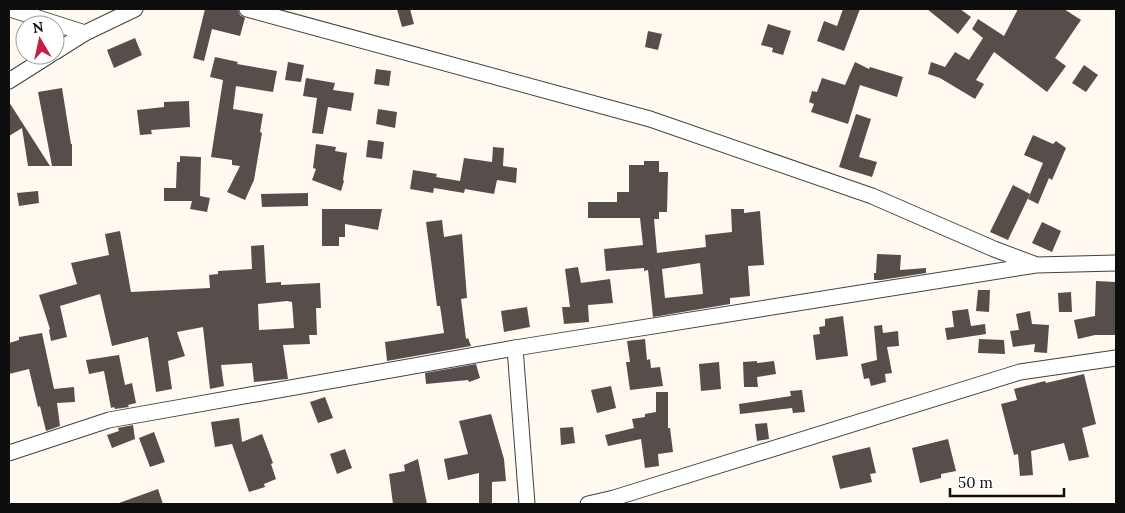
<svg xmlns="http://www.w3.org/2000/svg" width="1125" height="513" font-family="Lora,serif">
<rect width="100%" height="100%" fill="#fff9ef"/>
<g fill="#574d4a" fill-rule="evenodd">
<path d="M 205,9 L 238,9 L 240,15 L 245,18 L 240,36 L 212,29 L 204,61 L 193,58 Z"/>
<path d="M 397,9 L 410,9 L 414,24 L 402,27 Z"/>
<path d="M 843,9 L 860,9 L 844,51 L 817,41 L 824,21 L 837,26 Z"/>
<path d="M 927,9 L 960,9 L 971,17 L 958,34 Z"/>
<path d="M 1018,9 L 1064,9 L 1081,20 L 1055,58 L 1066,66 L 1047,92 L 994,52 L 976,80 L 984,84 L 975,99 L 940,78 L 928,74 L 931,62 L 945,67 L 955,52 L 969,60 L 983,38 L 972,29 L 978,19 L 1004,36 Z"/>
<path d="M 768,24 L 791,31 L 783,55 L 772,52 L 773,48 L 761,45 Z"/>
<path d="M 648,31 L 662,34 L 658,50 L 645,47 Z"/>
<path d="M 135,38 L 142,55 L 114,68 L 107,50 Z"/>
<path d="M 215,57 L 238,62 L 237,64 L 277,71 L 273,92 L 236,86 L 233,109 L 263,114 L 260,132 L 262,133 L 254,180 L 245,200 L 227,192 L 240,166 L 232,165 L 232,160 L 211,157 L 223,80 L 210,77 Z"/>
<path d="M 288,62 L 304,65 L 301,82 L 285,80 Z"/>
<path d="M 855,62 L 869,69 L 870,67 L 903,77 L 897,97 L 860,85 L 848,124 L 811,112 L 814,104 L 809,102 L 812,91 L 817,92 L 822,78 L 845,85 Z"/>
<path d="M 1084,65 L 1098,75 L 1086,92 L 1072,83 Z"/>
<path d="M 376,69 L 391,71 L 389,86 L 374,84 Z"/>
<path d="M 306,78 L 335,83 L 333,90 L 354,93 L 351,111 L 328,107 L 323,134 L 312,133 L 317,98 L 303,96 Z"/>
<path d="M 62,88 L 71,144 L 72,144 L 72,166 L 52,166 L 38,92 Z"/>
<path d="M 189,101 L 190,127 L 151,130 L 152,134 L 140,135 L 137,110 L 164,107 L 164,102 Z"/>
<path d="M 9,102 L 25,127 L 50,166 L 28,166 L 22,128 L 9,136 Z"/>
<path d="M 378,109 L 397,112 L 395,128 L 376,124 Z"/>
<path d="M 856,114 L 871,119 L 859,157 L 877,162 L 872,177 L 839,167 Z"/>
<path d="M 1033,135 L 1053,144 L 1056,141 L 1066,148 L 1052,180 L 1049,178 L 1038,204 L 1028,199 L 1043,163 L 1024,155 Z"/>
<path d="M 368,140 L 384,142 L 382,159 L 366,157 Z"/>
<path d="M 316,144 L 336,147 L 335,151 L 347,153 L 343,180 L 344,181 L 341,191 L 312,180 L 316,169 L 313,168 Z"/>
<path d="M 493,147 L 504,148 L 503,166 L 517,168 L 516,183 L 497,180 L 494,194 L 465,189 L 464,193 L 434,188 L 433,193 L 410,189 L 413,170 L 437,174 L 436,177 L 460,181 L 464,158 L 492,162 Z"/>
<path d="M 180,156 L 201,157 L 200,196 L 210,198 L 207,212 L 190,209 L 192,201 L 164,201 L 164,188 L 176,188 L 177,162 L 180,162 Z"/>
<path d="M 644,161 L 659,161 L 659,172 L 668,172 L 667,212 L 659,212 L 659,219 L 654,219 L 657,253 L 706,247 L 705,235 L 732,232 L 731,209 L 744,209 L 744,213 L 760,211 L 764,265 L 748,266 L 750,296 L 730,298 L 730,304 L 653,317 L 648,270 L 644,271 L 644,268 L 606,271 L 604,249 L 643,245 L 640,218 L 588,218 L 588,202 L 617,202 L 617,192 L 629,192 L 629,165 L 644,165 ZM 700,263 L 703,294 L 665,298 L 662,269 Z"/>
<path d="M 1013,185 L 1030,194 L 1008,240 L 990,232 Z"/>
<path d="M 38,191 L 39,203 L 19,206 L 17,193 Z"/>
<path d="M 308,193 L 308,206 L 262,207 L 261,194 Z"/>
<path d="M 322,209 L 382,209 L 378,230 L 345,224 L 345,237 L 339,237 L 339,246 L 322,246 Z"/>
<path d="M 442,220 L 444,237 L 462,234 L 467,298 L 461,299 L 466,339 L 468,338 L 471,346 L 387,361 L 385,342 L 444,333 L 440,306 L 437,306 L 426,222 Z"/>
<path d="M 1042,222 L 1061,231 L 1052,252 L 1032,243 Z"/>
<path d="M 120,231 L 131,292 L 210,288 L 209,275 L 218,274 L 218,271 L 252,269 L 251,246 L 264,245 L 266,283 L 281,282 L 281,285 L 320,283 L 321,308 L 316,308 L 317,335 L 309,335 L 310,344 L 283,345 L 288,379 L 254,382 L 252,363 L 221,365 L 224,386 L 210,389 L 203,327 L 177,332 L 185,356 L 168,361 L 172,389 L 156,392 L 148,337 L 112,346 L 100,294 L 60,306 L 67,337 L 51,341 L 49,330 L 50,329 L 39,295 L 77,284 L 71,263 L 109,255 L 105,234 ZM 287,301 L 292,302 L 294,328 L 259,330 L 258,304 Z"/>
<path d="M 877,254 L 901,255 L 900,270 L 926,268 L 926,273 L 881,280 L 874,280 L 874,273 L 876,273 Z"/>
<path d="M 578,267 L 581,283 L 610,279 L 613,303 L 588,305 L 589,322 L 564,324 L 562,307 L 570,307 L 565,269 Z"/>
<path d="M 1096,281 L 1116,282 L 1116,335 L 1095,335 L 1078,339 L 1074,320 L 1095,316 Z"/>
<path d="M 978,290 L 990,290 L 989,312 L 976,311 Z"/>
<path d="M 1071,292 L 1072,312 L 1059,312 L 1058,293 Z"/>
<path d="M 527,307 L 530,327 L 504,332 L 501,311 Z"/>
<path d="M 968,309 L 971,326 L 985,324 L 986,334 L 947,340 L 945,328 L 954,327 L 952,311 Z"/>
<path d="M 1030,311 L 1032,324 L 1049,325 L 1047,353 L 1034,352 L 1035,344 L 1013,347 L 1010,331 L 1019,330 L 1016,314 Z"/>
<path d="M 843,316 L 848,356 L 816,360 L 813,335 L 820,334 L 819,327 L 825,326 L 825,319 Z"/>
<path d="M 882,325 L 883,333 L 898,331 L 899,346 L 887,347 L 892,373 L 885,374 L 886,382 L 871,386 L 869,378 L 864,379 L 861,364 L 877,360 L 874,326 Z"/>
<path d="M 42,333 L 54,389 L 74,387 L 75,402 L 57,403 L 60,426 L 46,431 L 40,406 L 38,407 L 29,369 L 9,374 L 9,343 L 19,340 L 19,337 Z"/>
<path d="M 645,339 L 647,360 L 650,359 L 651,368 L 660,367 L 663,386 L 630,390 L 626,362 L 630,362 L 627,341 Z"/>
<path d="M 979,339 L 1004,340 L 1005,354 L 978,353 Z"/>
<path d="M 119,355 L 125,385 L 132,383 L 136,403 L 128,405 L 129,407 L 115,409 L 114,407 L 111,408 L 104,371 L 89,374 L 86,360 Z"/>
<path d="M 757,361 L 757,363 L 774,361 L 776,374 L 757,377 L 758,387 L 744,387 L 743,362 Z"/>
<path d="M 719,362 L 721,389 L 701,391 L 699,364 Z"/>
<path d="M 476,364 L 480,378 L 469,382 L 468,380 L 426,384 L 425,373 Z"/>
<path d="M 1084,374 L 1096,424 L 1082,428 L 1089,457 L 1069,461 L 1064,443 L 1031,451 L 1033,475 L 1020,476 L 1018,454 L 1014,455 L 1001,404 L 1017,400 L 1014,389 L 1045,381 L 1046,383 Z"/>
<path d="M 611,386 L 616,408 L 597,413 L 591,390 Z"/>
<path d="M 802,390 L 805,412 L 793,413 L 792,408 L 740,414 L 739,404 L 791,396 L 790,391 Z"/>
<path d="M 656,392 L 668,392 L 668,428 L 670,428 L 673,452 L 658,454 L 659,466 L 645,468 L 641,439 L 608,446 L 605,435 L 634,428 L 632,419 L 645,417 L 645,414 L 656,412 Z"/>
<path d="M 325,397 L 333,418 L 318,423 L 310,402 Z"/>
<path d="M 491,414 L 504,459 L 506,481 L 492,482 L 492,504 L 479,504 L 479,473 L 448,480 L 444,459 L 468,454 L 459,421 Z"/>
<path d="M 239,418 L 242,442 L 262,434 L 273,463 L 271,464 L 276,479 L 264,484 L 265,487 L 249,492 L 232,444 L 215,447 L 211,422 Z"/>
<path d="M 767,423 L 769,439 L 757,441 L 755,424 Z"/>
<path d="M 133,425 L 135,439 L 112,448 L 107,435 L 119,431 L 118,428 Z"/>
<path d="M 573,427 L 575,443 L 561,445 L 560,428 Z"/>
<path d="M 154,432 L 165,462 L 150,467 L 139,438 Z"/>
<path d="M 948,439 L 956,471 L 941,474 L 941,478 L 920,483 L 912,448 Z"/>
<path d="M 870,447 L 876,473 L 870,474 L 872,482 L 840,489 L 832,456 Z"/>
<path d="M 345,449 L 352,468 L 337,474 L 330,454 Z"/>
<path d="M 418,459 L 427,504 L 393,504 L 389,474 L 405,471 L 404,465 Z"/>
<path d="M 158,489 L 163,504 L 119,504 L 119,503 Z"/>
</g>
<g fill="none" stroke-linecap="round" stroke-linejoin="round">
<defs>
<g id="minor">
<path d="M 10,9 L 85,33"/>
<path d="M 247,9 L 650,119 L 872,196 L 994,249 L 1034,264"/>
<path d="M 55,52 L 85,33 L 135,9"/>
<path d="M 9,81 L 50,55"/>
<path d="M 515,348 L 527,504"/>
<path d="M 9,453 L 109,420 L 515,348 L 1036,265 L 1116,263"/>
<path d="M 588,504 L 614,498 L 1020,372 L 1116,358"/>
</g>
</defs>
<use href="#minor" stroke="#414141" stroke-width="17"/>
<use href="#minor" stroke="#fff" stroke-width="15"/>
</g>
<rect width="1125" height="513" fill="none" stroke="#0e0e0e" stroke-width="20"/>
<g transform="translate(40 40) rotate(351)"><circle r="24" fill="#ffffff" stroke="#9f9f9f"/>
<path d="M0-4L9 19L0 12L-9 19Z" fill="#c61e41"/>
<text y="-8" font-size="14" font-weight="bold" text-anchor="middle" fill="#0e0e0e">N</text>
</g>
<path d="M950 488v8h114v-8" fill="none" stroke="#0e0e0e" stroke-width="2.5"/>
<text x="958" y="488" font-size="15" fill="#0e0e0e" stroke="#ffffff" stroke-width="4" paint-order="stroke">50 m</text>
</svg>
